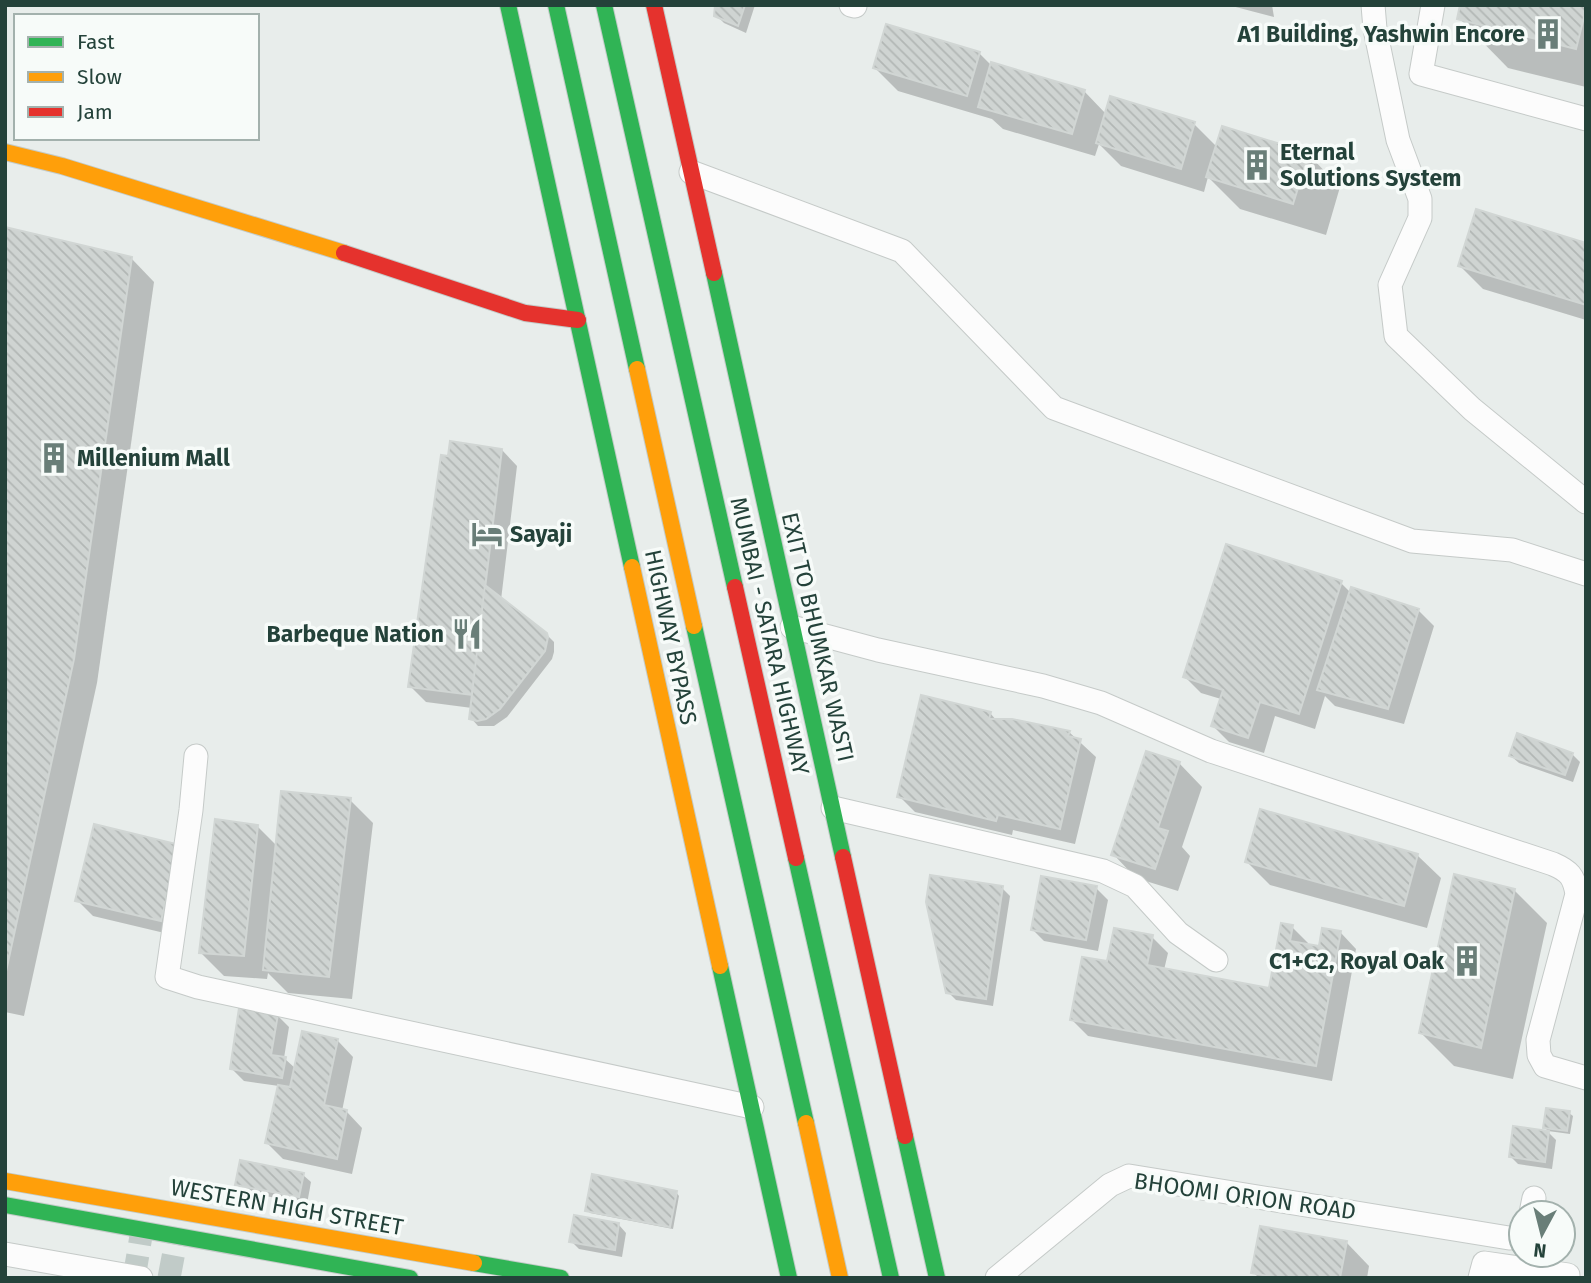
<svg xmlns="http://www.w3.org/2000/svg" width="1591" height="1283" font-family="'Fira Sans',sans-serif">
<defs>
<pattern id="building-back-hatch" width="6" height="6" patternUnits="userSpaceOnUse" patternTransform="scale(1.75)"><rect width="6" height="6" fill="#cfd4d2"/><path d="M-1 5l2 2M0 0l6 6M5-1l2 2" fill="none" stroke="#b2b7b5"/></pattern>
</defs>
<rect width="100%" height="100%" fill="#e8edeb"/>
<g fill="#0003">
<path d="M 717,5 L 755,5 L 746,33 L 724,23 L 716,15 Z"/>
<path d="M 1228,5 L 1272,5 L 1274,17 Z"/>
<path d="M 1586,5 L 1586,87 L 1508,68 L 1459,18 Z"/>
<path d="M 979,53 L 990,64 L 1084,91 L 1106,114 L 1194,124 L 1217,147 L 1308,154 L 1340,187 L 1326,235 L 1240,209 L 1208,177 L 1204,192 L 1121,166 L 1099,144 L 1095,156 L 1003,129 L 992,119 L 898,91 L 875,68 Z"/>
<path d="M 5,228 L 131,258 L 154,282 L 97,683 L 24,1016 L 5,1012 Z"/>
<path d="M 1586,245 L 1586,320 L 1483,289 L 1460,266 Z"/>
<path d="M 502,450 L 517,466 L 501,600 L 546,634 L 554,642 L 554,652 L 552,659 L 507,717 L 494,726 L 478,726 L 471,718 L 472,708 L 426,702 L 410,686 Z"/>
<path d="M 1341,583 L 1351,593 L 1418,610 L 1434,626 L 1404,724 L 1335,706 L 1325,696 L 1315,729 L 1275,716 L 1264,753 L 1229,742 L 1213,726 L 1221,699 L 1201,693 L 1185,677 Z"/>
<path d="M 990,713 L 997,721 L 1069,732 L 1096,757 L 1075,844 L 1013,830 L 1012,835 L 915,812 L 899,796 Z"/>
<path d="M 1572,754 L 1580,762 L 1573,782 L 1519,763 L 1511,756 Z"/>
<path d="M 1179,763 L 1202,787 L 1182,847 L 1190,856 L 1178,891 L 1136,878 L 1113,854 Z"/>
<path d="M 350,800 L 373,823 L 352,999 L 288,993 L 268,973 L 267,979 L 224,976 L 201,953 L 258,827 L 277,846 Z"/>
<path d="M 179,847 L 177,936 L 93,916 L 77,900 Z"/>
<path d="M 1417,855 L 1441,878 L 1427,928 L 1270,885 L 1247,862 Z"/>
<path d="M 1002,888 L 1010,896 L 993,1006 L 956,1000 L 948,992 Z"/>
<path d="M 1096,888 L 1108,900 L 1098,951 L 1044,941 L 1032,929 Z"/>
<path d="M 1514,890 L 1547,923 L 1513,1079 L 1454,1066 L 1421,1033 Z"/>
<path d="M 1292,927 L 1308,943 L 1307,946 L 1320,948 L 1341,933 L 1356,949 L 1332,1081 L 1088,1036 L 1072,1020 L 1109,963 L 1152,937 L 1168,953 L 1164,970 L 1270,990 Z"/>
<path d="M 277,1015 L 289,1027 L 284,1058 L 296,1069 L 338,1041 L 353,1057 L 342,1111 L 347,1112 L 362,1128 L 352,1174 L 283,1159 L 267,1143 L 279,1086 L 244,1081 L 232,1069 Z"/>
<path d="M 1569,1113 L 1573,1116 L 1570,1134 L 1548,1131 L 1545,1128 Z"/>
<path d="M 1548,1132 L 1556,1140 L 1552,1169 L 1518,1164 L 1511,1157 Z"/>
<path d="M 303,1175 L 311,1182 L 307,1204 L 245,1192 L 237,1184 Z"/>
<path d="M 676,1192 L 679,1196 L 673,1229 L 590,1213 L 587,1210 Z"/>
<path d="M 619,1225 L 626,1233 L 622,1257 L 579,1249 L 571,1241 Z"/>
<path d="M 1346,1242 L 1369,1266 L 1367,1278 L 1259,1278 L 1253,1272 Z"/>
</g>
<g fill="url(#building-back-hatch)" stroke="#d1d6d4" stroke-width="2">
<path d="M 715,5 L 745,5 L 738,26 L 714,16 Z"/>
<path d="M 1460,5 L 1586,5 L 1586,9 L 1576,49 L 1457,19 Z"/>
<path d="M 886,24 L 980,52 L 967,96 L 873,68 Z"/>
<path d="M 991,62 L 1085,90 L 1072,134 L 978,107 Z"/>
<path d="M 1110,96 L 1195,122 L 1181,169 L 1096,143 Z"/>
<path d="M 1222,126 L 1309,153 L 1293,204 L 1206,177 Z"/>
<path d="M 1476,209 L 1586,243 L 1586,305 L 1458,266 Z"/>
<path d="M 5,227 L 132,257 L 74,659 L 5,976 Z"/>
<path d="M 450,441 L 502,449 L 472,695 L 408,687 L 441,455 L 448,456 Z"/>
<path d="M 1226,544 L 1342,581 L 1299,714 L 1260,702 L 1248,738 L 1211,726 L 1223,690 L 1183,677 Z"/>
<path d="M 485,585 L 547,633 L 548,637 L 545,651 L 500,709 L 486,719 L 477,721 L 469,719 Z"/>
<path d="M 1351,587 L 1419,609 L 1388,709 L 1317,690 Z"/>
<path d="M 921,695 L 991,712 L 989,719 L 1012,719 L 1070,731 L 1068,736 L 1081,739 L 1060,829 L 998,815 L 996,821 L 897,797 Z"/>
<path d="M 1517,733 L 1573,753 L 1565,775 L 1509,756 Z"/>
<path d="M 1146,751 L 1180,762 L 1158,828 L 1168,831 L 1155,869 L 1111,855 Z"/>
<path d="M 281,791 L 351,798 L 329,977 L 263,970 Z"/>
<path d="M 1260,809 L 1418,854 L 1404,906 L 1245,862 Z"/>
<path d="M 215,819 L 258,825 L 244,956 L 199,953 Z"/>
<path d="M 94,824 L 180,845 L 161,921 L 75,901 Z"/>
<path d="M 1454,874 L 1515,889 L 1481,1048 L 1419,1033 Z"/>
<path d="M 930,875 L 1003,886 L 986,999 L 946,993 L 926,902 Z"/>
<path d="M 1041,876 L 1097,886 L 1086,940 L 1031,930 Z"/>
<path d="M 1281,923 L 1293,925 L 1290,941 L 1319,946 L 1322,928 L 1341,931 L 1316,1066 L 1070,1020 L 1082,957 L 1107,961 L 1114,928 L 1153,935 L 1147,965 L 1269,988 Z"/>
<path d="M 239,1008 L 278,1014 L 271,1055 L 286,1057 L 282,1078 L 230,1069 Z"/>
<path d="M 302,1031 L 338,1039 L 324,1105 L 347,1110 L 337,1159 L 265,1143 L 278,1085 L 290,1087 Z"/>
<path d="M 1546,1108 L 1570,1111 L 1567,1131 L 1543,1128 Z"/>
<path d="M 1513,1126 L 1549,1131 L 1545,1162 L 1509,1157 Z"/>
<path d="M 240,1160 L 304,1173 L 299,1197 L 235,1185 Z"/>
<path d="M 592,1174 L 677,1191 L 670,1227 L 585,1211 Z"/>
<path d="M 574,1215 L 619,1223 L 615,1250 L 569,1242 Z"/>
<path d="M 1260,1226 L 1347,1241 L 1340,1278 L 1279,1278 L 1251,1273 Z"/>
</g>
<g fill="none" stroke-linecap="round" stroke-linejoin="round">
<g stroke="#c1cbc8" stroke-width="23" stroke-dasharray="23 11" stroke-linecap="butt">
<path d="M 134,1278 L 142,1230"/>
<path d="M 169,1278 L 177,1236"/>
</g>
<defs>
<g id="street">
<path d="M 851,5 L 855,6"/>
<path d="M 1373,5 L 1375,29 L 1398,140 L 1420,199 L 1420,218 L 1390,285 L 1396,336 L 1472,409 L 1586,502"/>
<path d="M 1433,5 L 1421,74 L 1586,119"/>
<path d="M 691,172 L 902,251 L 1054,408 L 1412,541 L 1512,550 L 1586,574"/>
<path d="M 792,627 L 878,650 L 1043,686 L 1101,703 L 1211,751 L 1553,864 C 1569,871 1574,876 1577,894 L 1538,1040 L 1539,1055 L 1545,1066 L 1586,1078"/>
<path d="M 196,756 L 191,810 L 167,977 L 198,987 L 752,1107"/>
<path d="M 833,808 L 1103,871 L 1135,886 L 1178,933 L 1216,960"/>
<path d="M 1531,1213 L 1534,1198"/>
<path d="M 5,1254 L 141,1278"/>
<path d="M 997,1278 L 1110,1185 L 1129,1176 L 1509,1238 L 1521,1237"/>
<path d="M 1480,1278 L 1484,1263 L 1568,1275 L 1568,1278"/>
</g>
<g id="fast">
<path d="M 508,5 L 632,567"/>
<path d="M 556,5 L 637,369"/>
<path d="M 604,5 L 735,587"/>
<path d="M 714,273 L 843,857"/>
<path d="M 694,626 L 806,1123"/>
<path d="M 796,858 L 891,1278"/>
<path d="M 720,966 L 789,1278"/>
<path d="M 905,1136 L 937,1278"/>
<path d="M 5,1205 L 410,1278"/>
<path d="M 474,1263 L 561,1278"/>
</g>
<g id="slow">
<path d="M 5,152 L 62,166 L 344,253"/>
<path d="M 637,369 L 694,626"/>
<path d="M 632,567 L 720,966"/>
<path d="M 806,1123 L 840,1278"/>
<path d="M 5,1181 L 474,1263"/>
</g>
<g id="jam">
<path d="M 654,5 L 714,273"/>
<path d="M 344,253 L 525,313 L 578,320"/>
<path d="M 735,587 L 796,858"/>
<path d="M 843,857 L 905,1136"/>
</g>
</defs>
<use href="#street" stroke="#c5cac8" stroke-width="25"/>
<use href="#fast" stroke="#c3cbc8" stroke-width="18"/>
<use href="#slow" stroke="#c3cbc8" stroke-width="18"/>
<use href="#jam" stroke="#c3cbc8" stroke-width="18"/>
<use href="#street" stroke="#fcfcfc" stroke-width="23"/>
<use href="#fast" stroke="#30b455" stroke-width="16"/>
<use href="#slow" stroke="#ff9f0a" stroke-width="16"/>
<use href="#jam" stroke="#e5322d" stroke-width="16"/>
</g>
<defs>
<symbol id="building-bare" viewBox="-9 -9 18 18"><path d="M-4-6H4V6H1V3H-1V6H-4ZM-2.5-4.3h1.7v1.8h-1.7ZM.8-4.3h1.7v1.8H.8ZM-2.5-1h1.7V.8h-1.7ZM.8-1h1.7V.8H.8Z" fill="#697e78" stroke="#f7fbf9" stroke-width="2.5" paint-order="stroke"/></symbol>
<symbol id="hotel-bare" viewBox="-9 -9 18 18"><path d="M-6-4.5h1.5V1H6V5H4.5V3h-9V5H-6ZM-4 0a1.8 1.8 0 1 1 3.6 0ZM.5 0V-2.5h3Q6-2.5 6 0Z" fill="#697e78" stroke="#f7fbf9" stroke-width="2.5" paint-order="stroke"/></symbol>
<symbol id="restaurant-bare" viewBox="-9 -9 18 18"><path d="M-5-6h1v4h1v-4h1v4h1v-4h1v5L-1.5 .5V6h-2V.5L-5-1ZM5-6V6H3V1.5H1.5Q1.5-4 5-6Z" fill="#697e78" stroke="#f7fbf9" stroke-width="2.5" paint-order="stroke"/></symbol>
</defs>
<g fill-rule="evenodd">
<use href="#building-bare" x="1526" y="12" width="44" height="44"/>
<use href="#building-bare" x="1235" y="143" width="44" height="44"/>
<use href="#building-bare" x="32" y="436" width="44" height="44"/>
<use href="#hotel-bare" x="465" y="512" width="44" height="44"/>
<use href="#restaurant-bare" x="445" y="612" width="44" height="44"/>
<use href="#building-bare" x="1445" y="939" width="44" height="44"/>
</g>
<g text-anchor="middle" dominant-baseline="central" stroke-width="7" stroke-linejoin="round" paint-order="stroke">
<g font-size="23" font-weight="bold" fill="#24423a" stroke="#f7fbf9" text-anchor="end">
<text x="1525" y="34">A1 Building, Yashwin Encore</text>
<text x="1280" y="152" text-anchor="start">Eternal<tspan x="1280" dy="26">Solutions System</tspan></text>
<text x="77" y="458" text-anchor="start">Millenium Mall</text>
<text x="510" y="534" text-anchor="start">Sayaji</text>
<text x="444" y="634">Barbeque Nation</text>
<text x="1444" y="961">C1+C2, Royal Oak</text>
</g>
<g font-size="23" fill="#24423a" stroke="#f7fbf9">
<text transform="translate(770 636) rotate(77)">MUMBAI - SATARA HIGHWAY</text>
<text transform="translate(671 637) rotate(78)">HIGHWAY BYPASS</text>
<text transform="translate(818 637) rotate(77)">EXIT TO BHUMKAR WASTI</text>
<text transform="translate(1245 1196) rotate(8)">BHOOMI ORION ROAD</text>
<text transform="translate(287 1207) rotate(10)">WESTERN HIGH STREET</text>
</g>
</g>
<rect width="1591" height="1283" fill="none" stroke="#24423a" stroke-width="14"/>
<rect x="14" y="14" width="245" height="126" fill="#f7fbf9" stroke="#a3b1ad" stroke-width="2"/>
<rect x="28" y="37" width="35" height="10" fill="#30b455" stroke="#a3b1ad" stroke-width="2"/>
<text x="77" y="49" font-size="21" fill="#24423a">Fast</text>
<rect x="28" y="72" width="35" height="10" fill="#ff9f0a" stroke="#a3b1ad" stroke-width="2"/>
<text x="77" y="84" font-size="21" fill="#24423a">Slow</text>
<rect x="28" y="107" width="35" height="10" fill="#e5322d" stroke="#a3b1ad" stroke-width="2"/>
<text x="77" y="119" font-size="21" fill="#24423a">Jam</text>
<g transform="translate(1542 1234) rotate(187)"><circle r="33" fill="#f7fbf9" stroke="#a3b1ad" stroke-width="2"/>
<path d="M0-5L12 26L0 18L-12 26Z" fill="#697e78"/>
<text y="-10" font-size="19" font-weight="bold" text-anchor="middle" fill="#24423a">N</text>
</g>
</svg>
